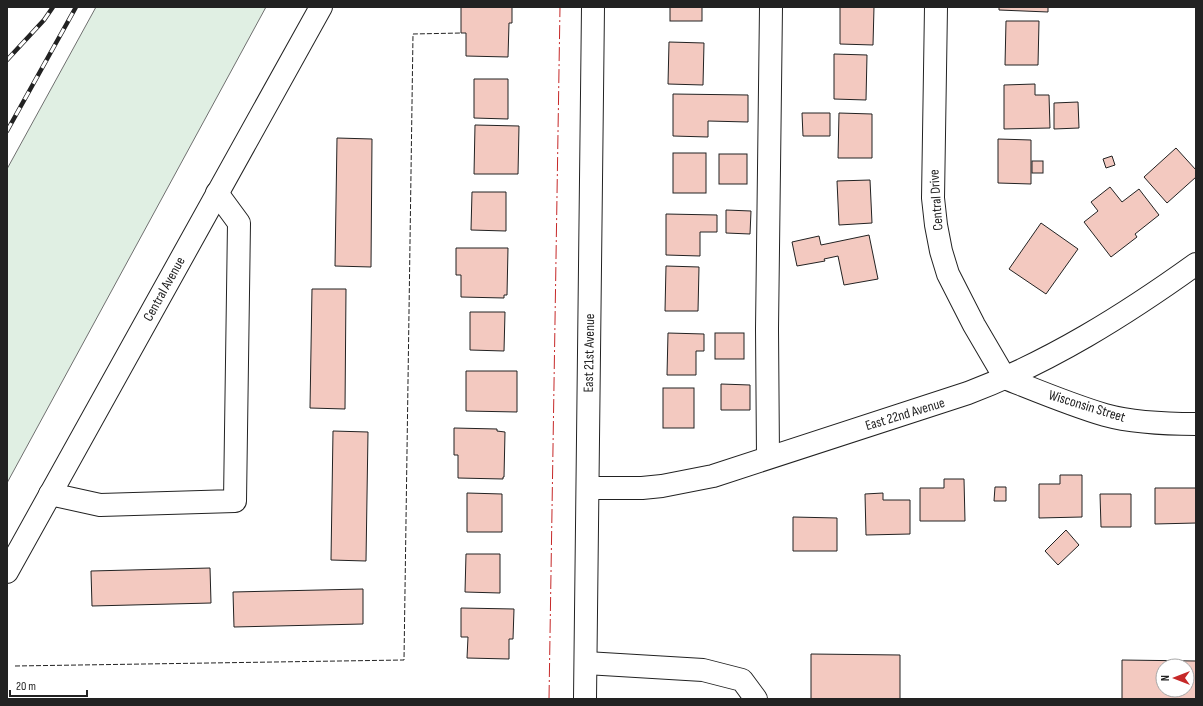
<svg xmlns="http://www.w3.org/2000/svg" width="1203" height="706" font-family="'Sofia Sans Condensed',sans-serif">
<rect width="100%" height="100%" fill="#fff"/>
<path fill="#e0efe3" stroke="#6f6f6f" d="M 96,7 L 266,7 L 7,483 L 7,169 Z"/>
<g fill="#f3c9c0" stroke="#222" fill-rule="evenodd">
<path d="M 461,7 L 512,7 L 512,23 L 509,23 L 508,57 L 466,56 L 466,33 L 461,33 Z"/>
<rect x="670" y="7" width="32" height="14"/>
<path d="M 840,7 L 874,7 L 873,45 L 840,44 Z"/>
<path d="M 999,7 L 1048,7 L 1048,12 L 999,10 Z"/>
<path d="M 1006,21 L 1039,21 L 1038,65 L 1005,65 Z"/>
<path d="M 669,42 L 704,43 L 703,85 L 668,84 Z"/>
<path d="M 834,54 L 867,55 L 866,100 L 834,99 Z"/>
<path d="M 474,79 L 508,79 L 508,119 L 474,118 Z"/>
<path d="M 1035,84 L 1035,95 L 1049,95 L 1050,128 L 1004,129 L 1004,85 Z"/>
<path d="M 673,94 L 748,95 L 748,122 L 708,121 L 708,137 L 673,136 Z"/>
<path d="M 1078,102 L 1079,128 L 1054,129 L 1054,103 Z"/>
<path d="M 802,113 L 830,113 L 830,136 L 803,136 Z"/>
<path d="M 839,113 L 872,114 L 872,158 L 838,158 Z"/>
<path d="M 475,125 L 519,126 L 518,174 L 474,174 Z"/>
<path d="M 337,138 L 372,139 L 371,267 L 335,266 Z"/>
<path d="M 998,139 L 1031,140 L 1031,184 L 998,183 Z"/>
<path d="M 1176,148 L 1196,170 L 1196,177 L 1167,203 L 1144,177 Z"/>
<rect x="673" y="153" width="33" height="40"/>
<rect x="719" y="154" width="28" height="30"/>
<path d="M 1112,156 L 1115,165 L 1106,168 L 1103,159 Z"/>
<rect x="1032" y="161" width="11" height="12"/>
<path d="M 870,180 L 872,223 L 839,225 L 837,181 Z"/>
<path d="M 1110,187 L 1122,202 L 1139,189 L 1159,215 L 1135,234 L 1137,237 L 1111,257 L 1084,222 L 1098,211 L 1091,202 Z"/>
<path d="M 472,192 L 506,192 L 506,231 L 471,230 Z"/>
<path d="M 726,210 L 751,211 L 750,234 L 726,233 Z"/>
<path d="M 666,214 L 717,215 L 717,232 L 700,232 L 700,256 L 666,255 Z"/>
<path d="M 1041,223 L 1078,249 L 1046,294 L 1009,269 Z"/>
<path d="M 869,235 L 878,279 L 844,285 L 838,256 L 824,259 L 825,261 L 797,266 L 792,242 L 819,236 L 821,245 Z"/>
<path d="M 456,248 L 508,248 L 507,295 L 504,295 L 504,298 L 461,297 L 461,275 L 456,275 Z"/>
<path d="M 666,266 L 699,267 L 698,311 L 665,311 Z"/>
<path d="M 312,289 L 346,289 L 345,409 L 310,408 Z"/>
<path d="M 470,312 L 505,312 L 504,351 L 470,350 Z"/>
<path d="M 668,333 L 704,334 L 704,351 L 696,351 L 696,375 L 667,375 Z"/>
<rect x="715" y="333" width="29" height="26"/>
<path d="M 466,371 L 517,371 L 517,412 L 466,411 Z"/>
<path d="M 721,384 L 750,385 L 750,410 L 721,410 Z"/>
<rect x="663" y="388" width="31" height="40"/>
<path d="M 454,428 L 497,429 L 497,431 L 505,432 L 504,477 L 503,477 L 503,479 L 458,478 L 458,455 L 454,455 Z"/>
<path d="M 333,431 L 368,432 L 366,561 L 331,560 Z"/>
<path d="M 1060,475 L 1082,475 L 1082,517 L 1039,518 L 1039,484 L 1060,484 Z"/>
<path d="M 944,479 L 964,479 L 965,521 L 920,521 L 920,488 L 944,488 Z"/>
<path d="M 995,487 L 1006,487 L 1006,501 L 994,501 Z"/>
<path d="M 1155,488 L 1196,488 L 1196,523 L 1155,524 Z"/>
<path d="M 467,493 L 502,494 L 502,532 L 467,532 Z"/>
<path d="M 883,493 L 883,500 L 910,500 L 910,534 L 866,535 L 865,494 Z"/>
<path d="M 1100,494 L 1131,494 L 1131,527 L 1101,527 Z"/>
<path d="M 793,517 L 837,518 L 837,551 L 793,551 Z"/>
<path d="M 1066,530 L 1079,545 L 1058,565 L 1045,551 Z"/>
<path d="M 466,554 L 500,554 L 500,593 L 465,592 Z"/>
<path d="M 210,568 L 211,603 L 92,606 L 91,571 Z"/>
<path d="M 363,589 L 363,624 L 234,627 L 233,592 Z"/>
<path d="M 461,608 L 514,609 L 513,639 L 509,639 L 509,659 L 467,658 L 468,637 L 461,637 Z"/>
<path d="M 811,654 L 900,655 L 900,699 L 811,699 Z"/>
<path d="M 1122,660 L 1196,661 L 1196,699 L 1122,699 ZM 1163,666 L 1187,666 L 1187,690 L 1163,690 Z"/>
</g>
<g fill="none" stroke-linecap="round" stroke-linejoin="round">
<defs>
<g id="minor">
<path d="M 936,7 L 933,198 L 936,225 L 941,251 L 948,274 L 974,325 L 1005,378"/>
<path d="M 1005,378 C 1038,391 1071,405 1105,415 C 1134,423 1166,424 1196,424"/>
<path d="M 768,457 L 767,329 L 771,7"/>
<path d="M 588,488 L 642,488 L 662,486 L 713,476 L 968,393 C 1050,362 1125,315 1196,264"/>
<path d="M 50,494 L 100,505 L 235,501 L 239,223 L 217,193"/>
<path d="M 586,663 L 703,670 L 742,680 L 756,699"/>
<path d="M 585,699 L 593,7"/>
</g>
<path id="major" d="M 7,572 L 321,7"/>
</defs>
<use href="#minor" stroke="#222" stroke-width="24"/>
<use href="#major" stroke="#222" stroke-width="24"/>
<use href="#minor" stroke="#fff" stroke-width="22"/>
<use href="#major" stroke="#fff" stroke-width="22"/>
<defs>
<g id="rail">
<path d="M 7,60 L 44,20 L 53,7"/>
<path d="M 7,131 L 76,7"/>
</g>
</defs>
<use href="#rail" stroke="#222" stroke-width="4.5"/>
<use href="#rail" stroke="#fff" stroke-width="3" stroke-dasharray="9" stroke-linecap="butt"/>
<path stroke="#222" stroke-width="1" stroke-dasharray="5 2" stroke-linecap="butt" d="M 15,666 L 404,660 L 413,34 L 461,33"/>
<path stroke="#c62828" stroke-width="1" stroke-dasharray="14 3 2 3" stroke-linecap="butt" d="M 549,699 L 560,7"/>
</g>
<g text-anchor="middle" dominant-baseline="central" stroke-width="3" stroke-linejoin="round" paint-order="stroke">
<g font-size="14" fill="#222" stroke="#fff">
<text transform="translate(936 200) rotate(-94)">Central Drive</text>
<text transform="translate(164 289) rotate(-61)">Central Avenue</text>
<text transform="translate(589 353) rotate(-89)">East 21st Avenue</text>
<text transform="translate(1087 406) rotate(17)">Wisconsin Street</text>
<text transform="translate(905 414) rotate(-17)">East 22nd Avenue</text>
</g>
</g>
<rect width="1203" height="706" fill="none" stroke="#222222" stroke-width="16"/>
<g transform="translate(1175 678) rotate(270)"><circle r="19" fill="#ffffff" stroke="#a7a7a7"/>
<path d="M0-3L7 15L0 10L-7 15Z" fill="#c62828"/>
<text y="-6" font-size="11" font-weight="bold" text-anchor="middle" fill="#222222">N</text>
</g>
<path d="M10 690v6h77v-6" fill="none" stroke="#222222" stroke-width="2"/>
<text x="16" y="690" font-size="12" fill="#222222" stroke="#ffffff" stroke-width="3" paint-order="stroke">20 m</text>
</svg>
